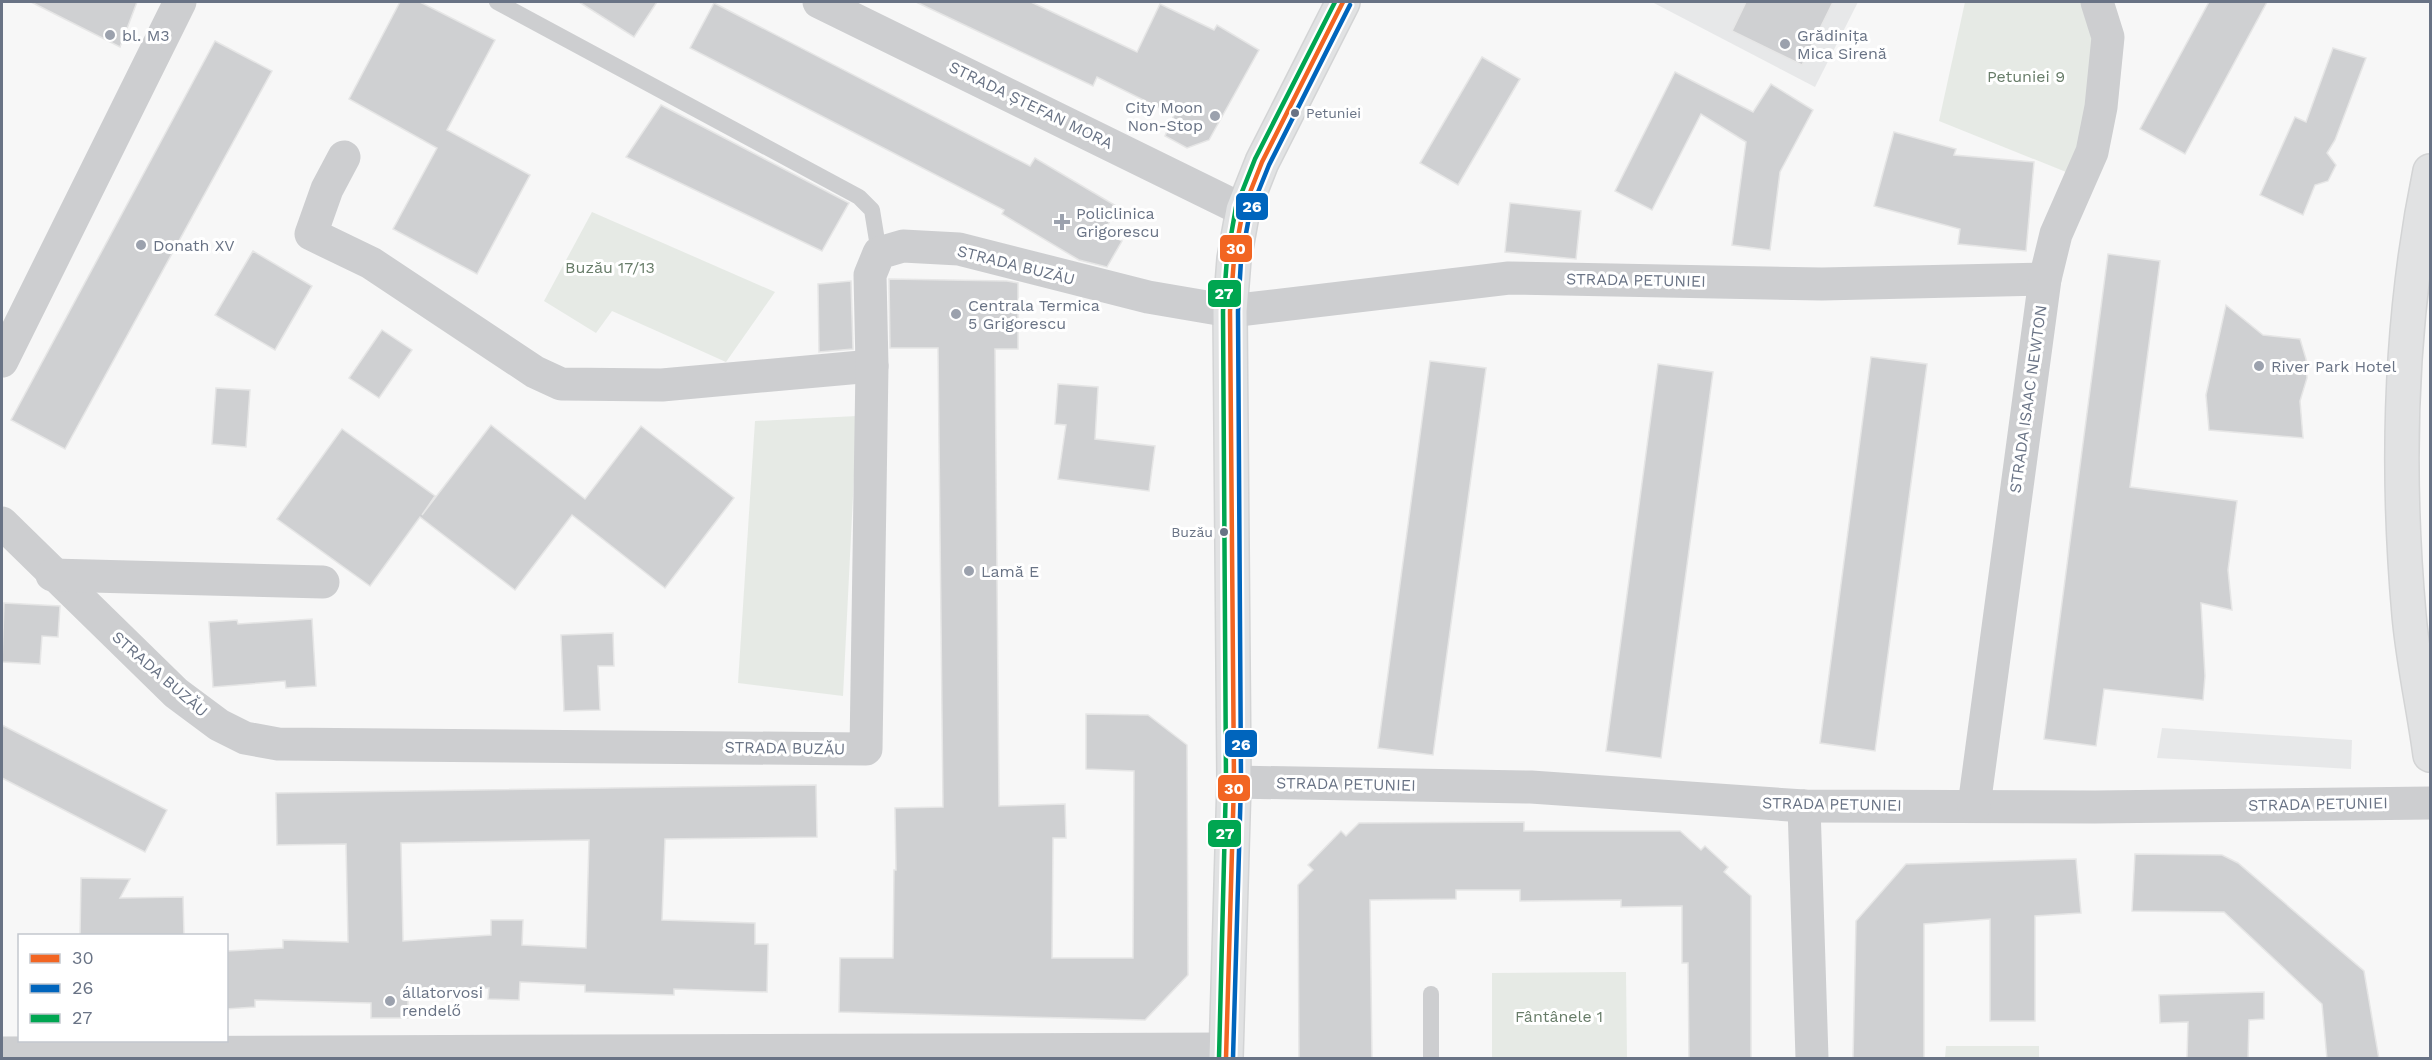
<svg xmlns="http://www.w3.org/2000/svg" width="2432" height="1060" font-family="'Work Sans',sans-serif">
<rect width="100%" height="100%" fill="#f7f7f7"/>
<g fill="#e7e8e9">
<path d="M 1652,2 L 1858,2 L 1815,87 Z"/>
<path d="M 2162,728 L 2352,740 L 2351,769 L 2157,758 Z"/>
</g>
<g fill="#e6eae5">
<path d="M 1965,2 L 2097,2 L 2081,178 L 1939,121 Z"/>
<path d="M 592,212 L 775,292 L 726,362 L 612,311 L 596,333 L 544,301 Z"/>
<path d="M 857,416 L 843,696 L 738,683 L 755,421 Z"/>
<path d="M 1626,972 L 1627,1058 L 1492,1058 L 1492,973 Z"/>
<path d="M 1946,1046 L 2039,1046 L 2039,1058 L 1945,1058 Z"/>
</g>
<g fill="#cfd0d2" stroke="#e6e6e6" stroke-width="1.5" fill-rule="evenodd">
<path d="M 31,2 L 137,2 L 120,47 Z"/>
<path d="M 400,2 L 420,2 L 495,40 L 447,130 L 530,175 L 477,274 L 393,229 L 437,148 L 349,99 Z"/>
<path d="M 579,2 L 657,2 L 634,37 Z"/>
<path d="M 916,2 L 1031,2 L 1137,52 L 1160,4 L 1214,30 L 1217,25 L 1259,50 L 1209,140 L 1187,148 L 1165,136 L 1174,115 L 1097,77 L 1093,86 Z"/>
<path d="M 1746,2 L 1833,2 L 1802,65 L 1732,31 Z"/>
<path d="M 2209,2 L 2267,2 L 2185,154 L 2140,129 Z"/>
<path d="M 714,3 L 1030,166 L 1035,158 L 1118,207 L 1104,231 L 1122,241 L 1107,267 L 1079,260 L 1002,214 L 1004,210 L 690,48 Z"/>
<path d="M 215,41 L 272,71 L 65,449 L 11,420 Z"/>
<path d="M 2333,48 L 2366,58 L 2335,140 L 2327,153 L 2336,165 L 2328,181 L 2315,185 L 2303,215 L 2260,195 L 2295,117 L 2306,122 Z"/>
<path d="M 1482,57 L 1520,79 L 1458,185 L 1420,163 Z"/>
<path d="M 1675,72 L 1753,112 L 1771,84 L 1813,110 L 1780,172 L 1770,250 L 1732,245 L 1746,142 L 1701,114 L 1652,210 L 1615,191 Z"/>
<path d="M 661,105 L 849,203 L 822,251 L 626,157 Z"/>
<path d="M 1894,132 L 1956,149 L 1954,155 L 2034,162 L 2026,251 L 1958,244 L 1960,229 L 1874,206 Z"/>
<path d="M 1510,203 L 1581,211 L 1576,259 L 1505,252 Z"/>
<path d="M 253,251 L 312,286 L 275,350 L 215,315 Z"/>
<path d="M 2108,254 L 2160,261 L 2130,487 L 2237,501 L 2228,570 L 2232,610 L 2201,603 L 2205,676 L 2203,700 L 2104,689 L 2096,746 L 2044,739 Z"/>
<path d="M 889,279 L 1007,281 L 1018,283 L 1018,349 L 995,349 L 999,806 L 1065,804 L 1066,838 L 1053,838 L 1052,958 L 1133,958 L 1134,771 L 1086,769 L 1086,714 L 1148,715 L 1187,745 L 1188,975 L 1145,1020 L 839,1012 L 840,958 L 893,958 L 894,870 L 896,870 L 895,808 L 943,807 L 938,348 L 890,348 Z"/>
<path d="M 851,281 L 853,349 L 819,352 L 818,284 Z"/>
<path d="M 2226,305 L 2263,335 L 2300,339 L 2306,359 L 2307,378 L 2300,401 L 2303,438 L 2209,430 L 2206,395 Z"/>
<path d="M 382,330 L 412,350 L 379,398 L 349,378 Z"/>
<path d="M 1871,357 L 1927,364 L 1875,751 L 1820,743 Z"/>
<path d="M 1430,361 L 1486,368 L 1433,755 L 1378,748 Z"/>
<path d="M 1658,364 L 1713,372 L 1661,758 L 1606,751 Z"/>
<path d="M 1058,384 L 1098,387 L 1095,439 L 1155,446 L 1149,491 L 1058,479 L 1066,425 L 1055,424 Z"/>
<path d="M 216,388 L 250,390 L 246,447 L 212,444 Z"/>
<path d="M 491,425 L 585,499 L 641,426 L 734,498 L 665,588 L 572,515 L 515,590 L 420,517 L 370,586 L 277,519 L 342,429 L 435,496 L 422,515 Z"/>
<path d="M 4,603 L 60,606 L 58,637 L 42,636 L 40,664 L 2,662 Z"/>
<path d="M 312,619 L 316,686 L 286,688 L 285,681 L 213,687 L 209,622 L 237,620 L 238,624 Z"/>
<path d="M 613,633 L 614,666 L 598,666 L 600,710 L 564,711 L 561,635 Z"/>
<path d="M 2,725 L 167,810 L 145,852 L 2,778 Z"/>
<path d="M 816,785 L 817,837 L 665,839 L 662,920 L 755,923 L 755,944 L 768,944 L 767,992 L 674,989 L 674,995 L 585,992 L 585,985 L 520,982 L 519,1000 L 488,999 L 489,988 L 408,993 L 408,1018 L 371,1018 L 371,1003 L 255,1000 L 255,1007 L 226,1009 L 226,951 L 283,948 L 283,940 L 348,942 L 346,844 L 277,845 L 276,793 ZM 589,840 L 586,948 L 522,945 L 523,920 L 491,920 L 491,935 L 403,941 L 401,843 Z"/>
<path d="M 1524,822 L 1524,831 L 1680,831 L 1701,850 L 1705,846 L 1728,867 L 1724,872 L 1751,896 L 1751,1059 L 1689,1059 L 1688,963 L 1682,963 L 1682,906 L 1621,907 L 1621,900 L 1520,901 L 1520,890 L 1456,890 L 1456,899 L 1370,900 L 1372,1059 L 1299,1059 L 1298,885 L 1313,870 L 1308,865 L 1341,831 L 1346,836 L 1359,823 Z"/>
<path d="M 2135,854 L 2222,855 L 2238,863 L 2364,971 L 2379,1059 L 2327,1059 L 2322,1004 L 2224,912 L 2132,911 Z"/>
<path d="M 2076,859 L 2081,913 L 2035,916 L 2035,1021 L 1990,1021 L 1990,919 L 1924,924 L 1924,1059 L 1853,1059 L 1856,921 L 1906,864 Z"/>
<path d="M 81,878 L 130,879 L 120,898 L 183,897 L 184,936 L 80,936 Z"/>
<path d="M 2264,992 L 2264,1019 L 2249,1020 L 2248,1059 L 2187,1059 L 2188,1022 L 2160,1023 L 2159,995 Z"/>
</g>
<g fill="none" stroke-linecap="round" stroke-linejoin="round">
<defs>
<g id="secondary">
<path d="M 2430,171 C 2400,316 2396,468 2409,615 C 2413,662 2424,709 2430,755"/>
<path d="M 1226,1058 L 1234,782 L 1230,311 L 1234,259 L 1243,210 L 1262,162 L 1343,2"/>
</g>
</defs>
<use href="#secondary" stroke="#d3d4d5" stroke-width="36"/>
<g stroke="#cdced0" stroke-width="16">
<path d="M 497,2 L 859,197 L 872,210 L 879,253"/>
<path d="M 1431,1058 L 1431,994"/>
</g>
<g stroke="#cdced0" stroke-width="33">
<path d="M 819,2 L 1243,210"/>
<path d="M 344,157 L 327,189 L 311,234 L 371,263 L 535,372 L 561,384 L 662,385 L 872,366"/>
<path d="M 2,361 L 180,2"/>
<path d="M 2,523 L 176,693 L 219,725 L 245,738 L 278,744 L 866,749 L 872,366 L 870,275 L 879,253 L 903,246 L 959,249 L 1148,297 L 1230,311 L 1509,278 L 1822,284 L 2045,279"/>
<path d="M 52,575 L 323,582"/>
<path d="M 1234,782 L 1531,787 L 1804,806 L 2095,807 L 2430,803"/>
<path d="M 1804,806 L 1812,1058"/>
<path d="M 1974,806 L 2045,279 L 2056,234 L 2092,152 L 2101,107 L 2108,37 L 2097,2"/>
<path d="M 2,1053 L 1226,1049"/>
</g>
<use href="#secondary" stroke="#e1e2e3" stroke-width="33"/>
<defs>
<path id="bus-1" d="M 1226,1058 L 1234,782 L 1230,311 L 1234,259 L 1243,210 L 1262,162 L 1343,2"/>
<path id="bus-2" d="M 1233,1058 L 1241,782 L 1238,311 L 1241,260 L 1250,212 L 1269,165 L 1350,5"/>
<path id="bus-3" d="M 1219,1058 L 1226,782 L 1223,311 L 1227,258 L 1236,207 L 1255,159 L 1335,2"/>
</defs>
<use href="#bus-1" stroke="#fff" stroke-width="9"/>
<use href="#bus-2" stroke="#fff" stroke-width="9"/>
<use href="#bus-3" stroke="#fff" stroke-width="9"/>
<use href="#bus-1" stroke="#f26522" stroke-width="4.5"/>
<use href="#bus-2" stroke="#0065bd" stroke-width="4.5"/>
<use href="#bus-3" stroke="#00a651" stroke-width="4.5"/>
</g>
<g fill="#9ba1ad" stroke="#fff" stroke-width="2">
<circle cx="110" cy="35" r="6"/>
<circle cx="1785" cy="44" r="6"/>
<circle cx="1215" cy="116" r="6"/>
<path d="M1059 213h6v6h6v6h-6v6h-6v-6h-6v-6h6z"/>
<circle cx="141" cy="245" r="6"/>
<circle cx="956" cy="314" r="6"/>
<circle cx="2259" cy="366" r="6"/>
<circle cx="969" cy="571" r="6"/>
<circle cx="390" cy="1001" r="6"/>
</g>
<g fill="#697385" stroke="#fff" stroke-width="2">
<circle cx="1295" cy="113" r="5"/>
<circle cx="1224" cy="532" r="5"/>
</g>
<g text-anchor="middle" dominant-baseline="central" stroke-width="6" stroke-linejoin="round" paint-order="stroke">
<g font-size="14" fill="#697385" stroke="#fff" text-anchor="start">
<text x="1306" y="113">Petuniei</text>
<text x="1213" y="532" text-anchor="end">Buzău</text>
</g>
<g font-size="16" fill="#697385" stroke="#fff" text-anchor="start">
<text x="122" y="35">bl. M3</text>
<text x="1797" y="35">Grădinița<tspan x="1797" dy="18">Mica Sirenă</tspan></text>
<text x="1203" y="107" text-anchor="end">City Moon<tspan x="1203" dy="18">Non-Stop</tspan></text>
<text x="1076" y="213">Policlinica<tspan x="1076" dy="18">Grigorescu</tspan></text>
<text x="153" y="245">Donath XV</text>
<text x="968" y="305">Centrala Termica<tspan x="968" dy="18">5 Grigorescu</tspan></text>
<text x="2271" y="366">River Park Hotel</text>
<text x="981" y="571">Lamă E</text>
<text x="402" y="992">állatorvosi<tspan x="402" dy="18">rendelő</tspan></text>
</g>
<g font-size="16" fill="#677c68" stroke="#fff">
<text x="2026" y="76">Petuniei 9</text>
<text x="610" y="267">Buzău 17/13</text>
<text x="1559" y="1016">Fântânele 1</text>
</g>
<g font-size="16" fill="#697385" stroke="#fff">
<text transform="translate(1031 105) rotate(26)">STRADA ȘTEFAN MORA</text>
<text transform="translate(1016 265) rotate(14)">STRADA BUZĂU</text>
<text transform="translate(1636 280) rotate(1)">STRADA PETUNIEI</text>
<text transform="translate(2028 399) rotate(-82)">STRADA ISAAC NEWTON</text>
<text transform="translate(160 674) rotate(41)">STRADA BUZĂU</text>
<text transform="translate(785 748) rotate(1)">STRADA BUZĂU</text>
<text transform="translate(1346 784) rotate(1)">STRADA PETUNIEI</text>
<text transform="translate(1832 804) rotate(1)">STRADA PETUNIEI</text>
<text transform="translate(2318 804) rotate(-1)">STRADA PETUNIEI</text>
</g>
</g>
<g stroke="#fff" stroke-width="2">
<rect x="1235" y="192" width="34" height="29" rx="6" fill="#0065bd"/>
<rect x="1219" y="234" width="34" height="29" rx="6" fill="#f26522"/>
<rect x="1207" y="279" width="35" height="29" rx="6" fill="#00a651"/>
<rect x="1224" y="729" width="34" height="29" rx="6" fill="#0065bd"/>
<rect x="1217" y="774" width="34" height="28" rx="6" fill="#f26522"/>
<rect x="1207" y="819" width="35" height="29" rx="6" fill="#00a651"/>
</g>
<g font-size="16" text-anchor="middle" font-weight="bold" fill="#fff">
<text x="1252" y="212">26</text>
<text x="1236" y="254">30</text>
<text x="1224" y="299">27</text>
<text x="1241" y="750">26</text>
<text x="1234" y="794">30</text>
<text x="1225" y="839">27</text>
</g>
<rect width="2432" height="1060" fill="none" stroke="#697385" stroke-width="6"/>
<rect x="18" y="934" width="210" height="108" fill="#ffffff" stroke="#c3c7ce" stroke-width="1.5"/>
<rect x="30" y="954" width="30" height="9" fill="#f26522" stroke="#c3c7ce" stroke-width="1.5"/>
<text x="72" y="964" font-size="18" fill="#697385">30</text>
<rect x="30" y="984" width="30" height="9" fill="#0065bd" stroke="#c3c7ce" stroke-width="1.5"/>
<text x="72" y="994" font-size="18" fill="#697385">26</text>
<rect x="30" y="1014" width="30" height="9" fill="#00a651" stroke="#c3c7ce" stroke-width="1.5"/>
<text x="72" y="1024" font-size="18" fill="#697385">27</text>
</svg>
